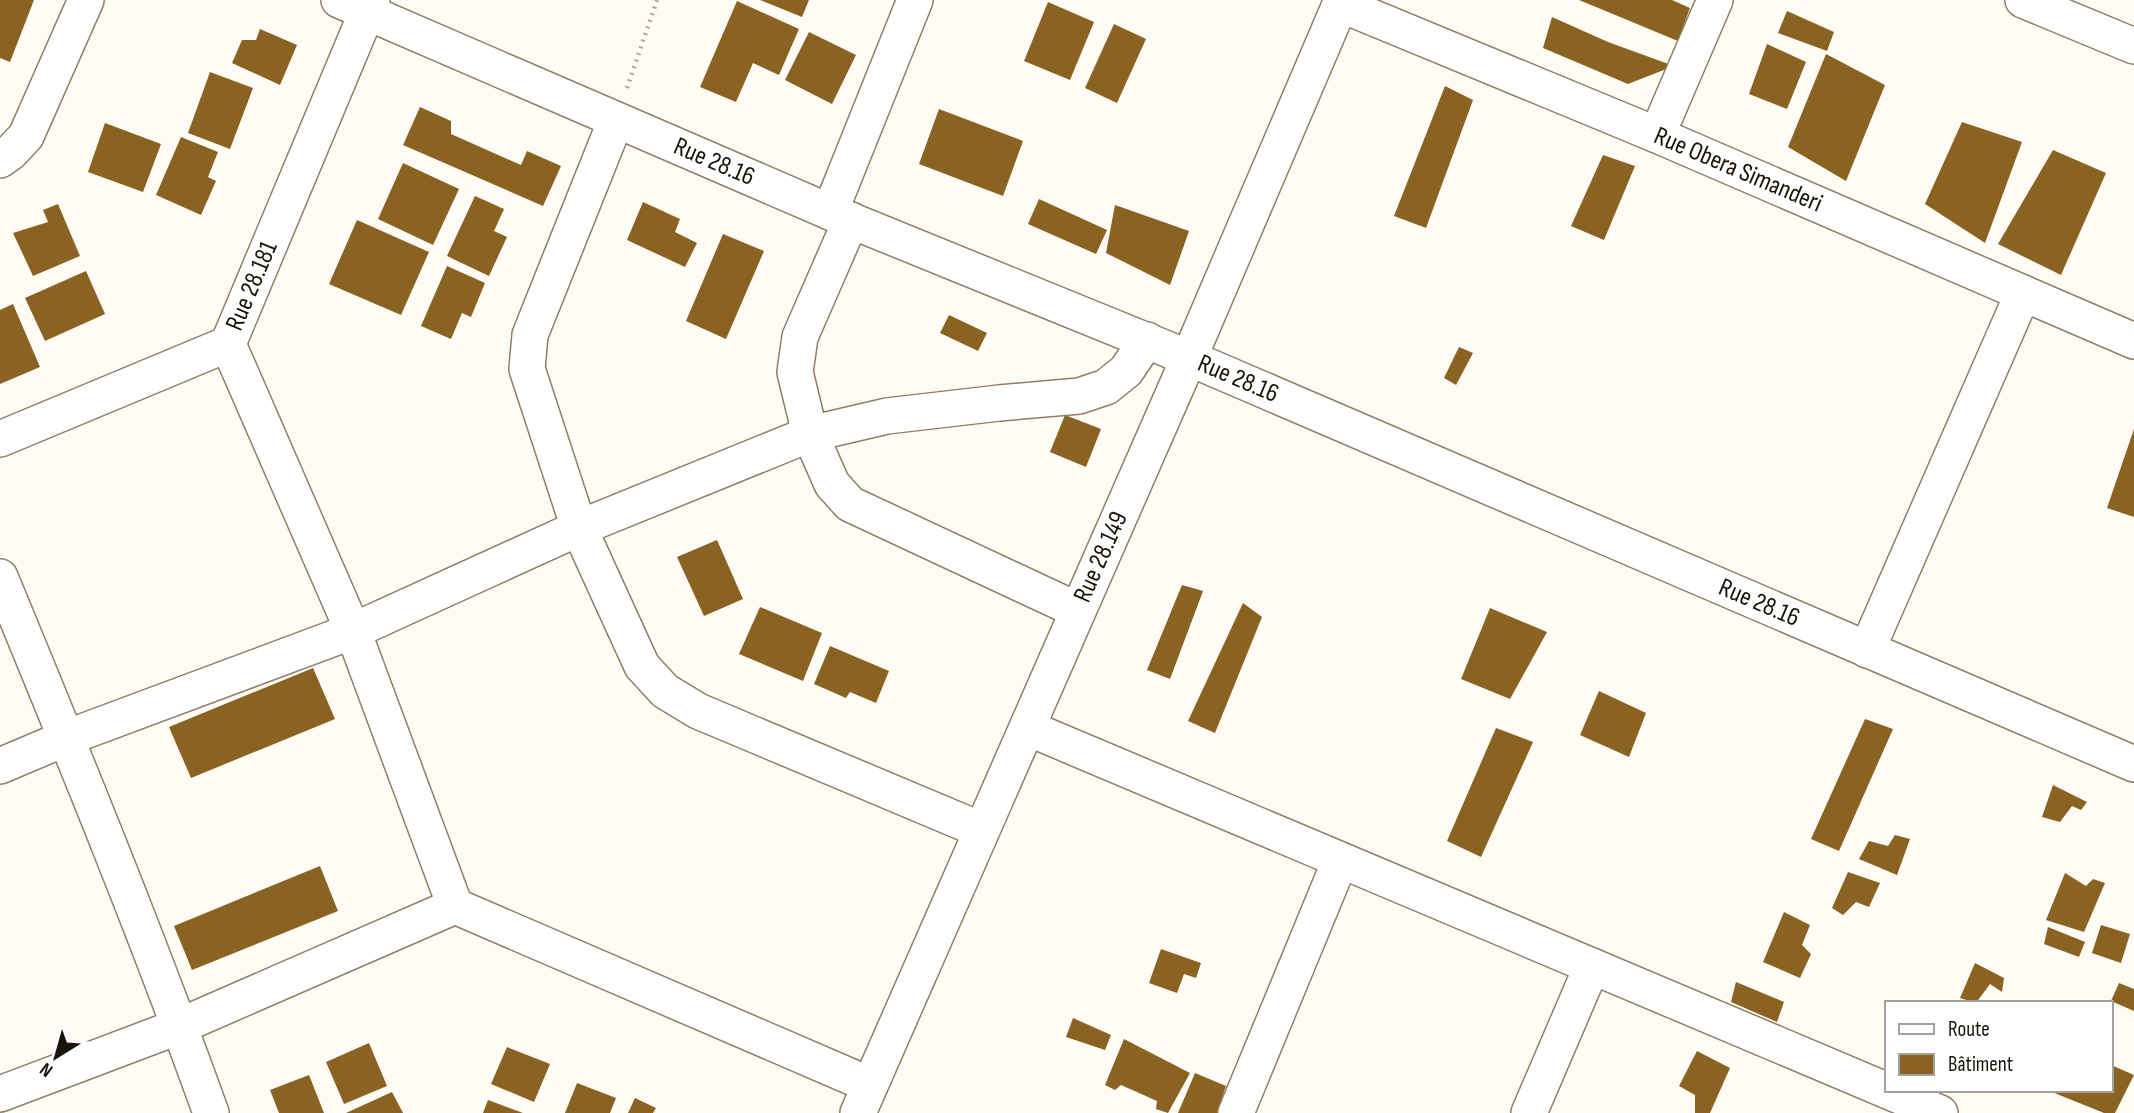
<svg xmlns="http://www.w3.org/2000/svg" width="2134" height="1113" font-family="'Sofia Sans Condensed',sans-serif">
<rect width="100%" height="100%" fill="#fffbf5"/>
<g fill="#8a6222">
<path d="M 0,0 L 34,0 L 10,62 L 0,58 Z"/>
<path d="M 760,0 L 809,0 L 802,17 Z"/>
<path d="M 1579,0 L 1672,0 L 1690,8 L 1678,41 Z"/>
<path d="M 737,1 L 799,29 L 779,75 L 753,63 L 736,102 L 700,87 Z"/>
<path d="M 1048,2 L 1094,22 L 1070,80 L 1024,61 Z"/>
<path d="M 1787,11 L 1834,32 L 1827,51 L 1778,33 Z"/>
<path d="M 1552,17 L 1608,42 L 1674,66 L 1628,84 L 1543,48 Z"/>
<path d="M 1114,24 L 1146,39 L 1117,103 L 1085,88 Z"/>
<path d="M 260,29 L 297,45 L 280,85 L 232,63 L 242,40 L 256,40 Z"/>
<path d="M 809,32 L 856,55 L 832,104 L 785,80 Z"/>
<path d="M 1767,44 L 1806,62 L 1787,109 L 1749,94 Z"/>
<path d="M 1826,54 L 1885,85 L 1846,181 L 1788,147 Z"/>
<path d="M 210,72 L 253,88 L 230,149 L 188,133 Z"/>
<path d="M 1445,86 L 1473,100 L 1426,228 L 1394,216 Z"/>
<path d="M 420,107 L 451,121 L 451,134 L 521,165 L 527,151 L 561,166 L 543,206 L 403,145 Z"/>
<path d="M 939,109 L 1023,141 L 1003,196 L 919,164 Z"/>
<path d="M 1962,122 L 2022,142 L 1985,243 L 1925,204 Z"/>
<path d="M 105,123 L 161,144 L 143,192 L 88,172 Z"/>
<path d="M 181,137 L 218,152 L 208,177 L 216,181 L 201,215 L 156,195 Z"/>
<path d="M 2053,150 L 2106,173 L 2061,275 L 1998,244 Z"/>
<path d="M 1603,155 L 1635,166 L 1604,240 L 1571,226 Z"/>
<path d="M 403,163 L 459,189 L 433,245 L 378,219 Z"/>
<path d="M 475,196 L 504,209 L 494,231 L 507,237 L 489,276 L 447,256 Z"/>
<path d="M 1039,199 L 1107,230 L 1096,254 L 1028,224 Z"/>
<path d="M 643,202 L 680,219 L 675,232 L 697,243 L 685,267 L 627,240 Z"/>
<path d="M 58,204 L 80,256 L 33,276 L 13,233 L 48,222 L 43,210 Z"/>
<path d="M 1115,205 L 1189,231 L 1170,285 L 1106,253 Z"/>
<path d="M 357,220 L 429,252 L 401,315 L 329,284 Z"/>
<path d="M 723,234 L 764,251 L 726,339 L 686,321 Z"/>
<path d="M 447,266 L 485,283 L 471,317 L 462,313 L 451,339 L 421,326 Z"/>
<path d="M 86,271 L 105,314 L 45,341 L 25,298 Z"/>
<path d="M 13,304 L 40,367 L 0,384 L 0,310 Z"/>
<path d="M 949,315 L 987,333 L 978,351 L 940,333 Z"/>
<path d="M 1459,347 L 1473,353 L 1456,385 L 1444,378 Z"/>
<path d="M 1065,415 L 1101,429 L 1086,467 L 1050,452 Z"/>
<path d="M 2134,429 L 2134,517 L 2107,508 Z"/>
<path d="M 717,540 L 743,599 L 704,616 L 677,557 Z"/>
<path d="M 1182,585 L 1203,591 L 1170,679 L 1147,670 Z"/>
<path d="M 1243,603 L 1262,617 L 1215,733 L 1188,721 Z"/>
<path d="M 760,607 L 822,633 L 803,681 L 739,654 Z"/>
<path d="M 1490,608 L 1547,632 L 1510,699 L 1461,679 Z"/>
<path d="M 830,646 L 889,671 L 876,703 L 850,692 L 846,698 L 814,684 Z"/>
<path d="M 313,668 L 335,719 L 191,778 L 169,727 Z"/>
<path d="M 1599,691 L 1646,713 L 1629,757 L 1580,735 Z"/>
<path d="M 1865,719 L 1893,729 L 1839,851 L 1811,839 Z"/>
<path d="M 1496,728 L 1533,742 L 1481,857 L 1447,841 Z"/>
<path d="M 2053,785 L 2087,802 L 2081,810 L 2072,806 L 2060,822 L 2042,817 Z"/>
<path d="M 1895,835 L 1910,839 L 1897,875 L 1859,859 L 1869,841 L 1888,846 Z"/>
<path d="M 320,866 L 338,911 L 192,970 L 174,926 Z"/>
<path d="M 1848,872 L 1880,883 L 1869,907 L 1856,902 L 1843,915 L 1832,908 Z"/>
<path d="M 2065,873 L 2086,886 L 2093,879 L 2105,883 L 2084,932 L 2046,920 Z"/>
<path d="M 1784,912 L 1810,925 L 1802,945 L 1811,954 L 1800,978 L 1763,962 Z"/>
<path d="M 2101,925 L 2130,934 L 2121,963 L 2092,953 Z"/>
<path d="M 2048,927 L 2085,942 L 2079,957 L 2044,944 Z"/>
<path d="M 1161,949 L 1201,963 L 1196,978 L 1184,974 L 1177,993 L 1149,983 Z"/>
<path d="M 1975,963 L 2004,978 L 2002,992 L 1990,984 L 1976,1003 L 1960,998 Z"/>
<path d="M 1736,982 L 1784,1002 L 1777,1022 L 1731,1002 Z"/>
<path d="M 2119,983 L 2134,989 L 2134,1011 L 2111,1001 Z"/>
<path d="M 1073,1018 L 1111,1035 L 1105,1050 L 1066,1037 Z"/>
<path d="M 1124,1039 L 1190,1073 L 1168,1113 L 1156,1109 L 1157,1101 L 1121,1085 L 1115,1090 L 1105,1085 Z"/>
<path d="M 369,1043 L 387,1086 L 344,1104 L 326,1062 Z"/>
<path d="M 507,1047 L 550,1064 L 534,1102 L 491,1084 Z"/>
<path d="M 1697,1051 L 1730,1068 L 1710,1113 L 1695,1113 L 1695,1095 L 1679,1086 Z"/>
<path d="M 2111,1065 L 2134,1075 L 2115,1113 L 2104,1113 L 2047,1090 L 2111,1090 Z"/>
<path d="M 1195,1073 L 1226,1086 L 1217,1113 L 1178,1113 Z"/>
<path d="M 309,1075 L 324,1113 L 279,1113 L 270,1090 Z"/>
<path d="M 577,1083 L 616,1098 L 610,1113 L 565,1113 Z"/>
<path d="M 392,1092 L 403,1113 L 346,1113 Z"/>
<path d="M 635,1098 L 656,1108 L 653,1113 L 628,1113 Z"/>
<path d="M 488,1100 L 523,1113 L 483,1113 Z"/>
</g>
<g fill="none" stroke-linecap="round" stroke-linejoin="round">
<defs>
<g id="minor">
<path d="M 339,0 L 830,212 L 1189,358 L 2134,764"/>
<path d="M 2023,0 L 2134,46"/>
<path d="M 1340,4 L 1657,135 L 2134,341"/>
<path d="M 616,120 L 530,335 L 527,369 L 579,528 L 642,666 L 665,691 L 698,711 L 981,830"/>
<path d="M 1657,135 L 1715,0"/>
<path d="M 0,160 L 10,153 L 26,136 L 86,0"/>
<path d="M 830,212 L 915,0"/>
<path d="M 851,220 L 800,337 L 795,372 L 810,434 L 832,484 L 850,504 L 1077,610"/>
<path d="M 228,344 L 353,631 L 455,906 L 870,1085"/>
<path d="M 0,439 L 228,344 L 372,0"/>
<path d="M 0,577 C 73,754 146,932 211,1113"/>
<path d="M 1867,650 L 2023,293"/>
<path d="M 1028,728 L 1940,1113"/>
<path d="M 0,766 L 66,738 L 353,631 L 579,528 L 810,434 L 887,416 L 999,403 L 1079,396 L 1106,387 L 1126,371 L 1147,340"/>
<path d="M 0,1094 L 180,1026 L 455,906"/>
<path d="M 858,1113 L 1189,358 L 1342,0"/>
<path d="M 1236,1113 L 1340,861"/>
<path d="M 1529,1113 L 1592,966"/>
</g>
</defs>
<use href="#minor" stroke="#907f67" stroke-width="38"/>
<path stroke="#b0aca5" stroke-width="4.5" stroke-dasharray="2 5" stroke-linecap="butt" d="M 627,88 L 657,0"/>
<use href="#minor" stroke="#fff" stroke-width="35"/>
</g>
<g text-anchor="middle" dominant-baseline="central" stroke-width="5" stroke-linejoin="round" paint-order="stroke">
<g font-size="26" fill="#19130a" stroke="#fff">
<text transform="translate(714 162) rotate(23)">Rue 28.16</text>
<text transform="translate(1738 170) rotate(23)">Rue Obera Simanderi</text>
<text transform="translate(252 286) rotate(-67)">Rue 28.181</text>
<text transform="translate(1238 379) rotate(23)">Rue 28.16</text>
<text transform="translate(1101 557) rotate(-66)">Rue 28.149</text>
<text transform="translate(1759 603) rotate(23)">Rue 28.16</text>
</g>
</g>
<rect x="1885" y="1001" width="228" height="91" fill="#ffffff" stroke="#a3a19d" stroke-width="2"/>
<rect x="1899" y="1024" width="35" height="10" fill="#ffffff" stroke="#a3a19d" stroke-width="2"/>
<text x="1948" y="1036" font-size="21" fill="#19130a">Route</text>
<rect x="1899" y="1054" width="35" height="21" fill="#8a6222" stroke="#a3a19d" stroke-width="2"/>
<text x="1948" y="1071" font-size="21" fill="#19130a">Bâtiment</text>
<g transform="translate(56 1057) rotate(217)" stroke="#ffffff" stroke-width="5" paint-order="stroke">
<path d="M0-5L12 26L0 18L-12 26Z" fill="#19130a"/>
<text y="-10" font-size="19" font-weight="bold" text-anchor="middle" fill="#19130a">N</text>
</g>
</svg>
